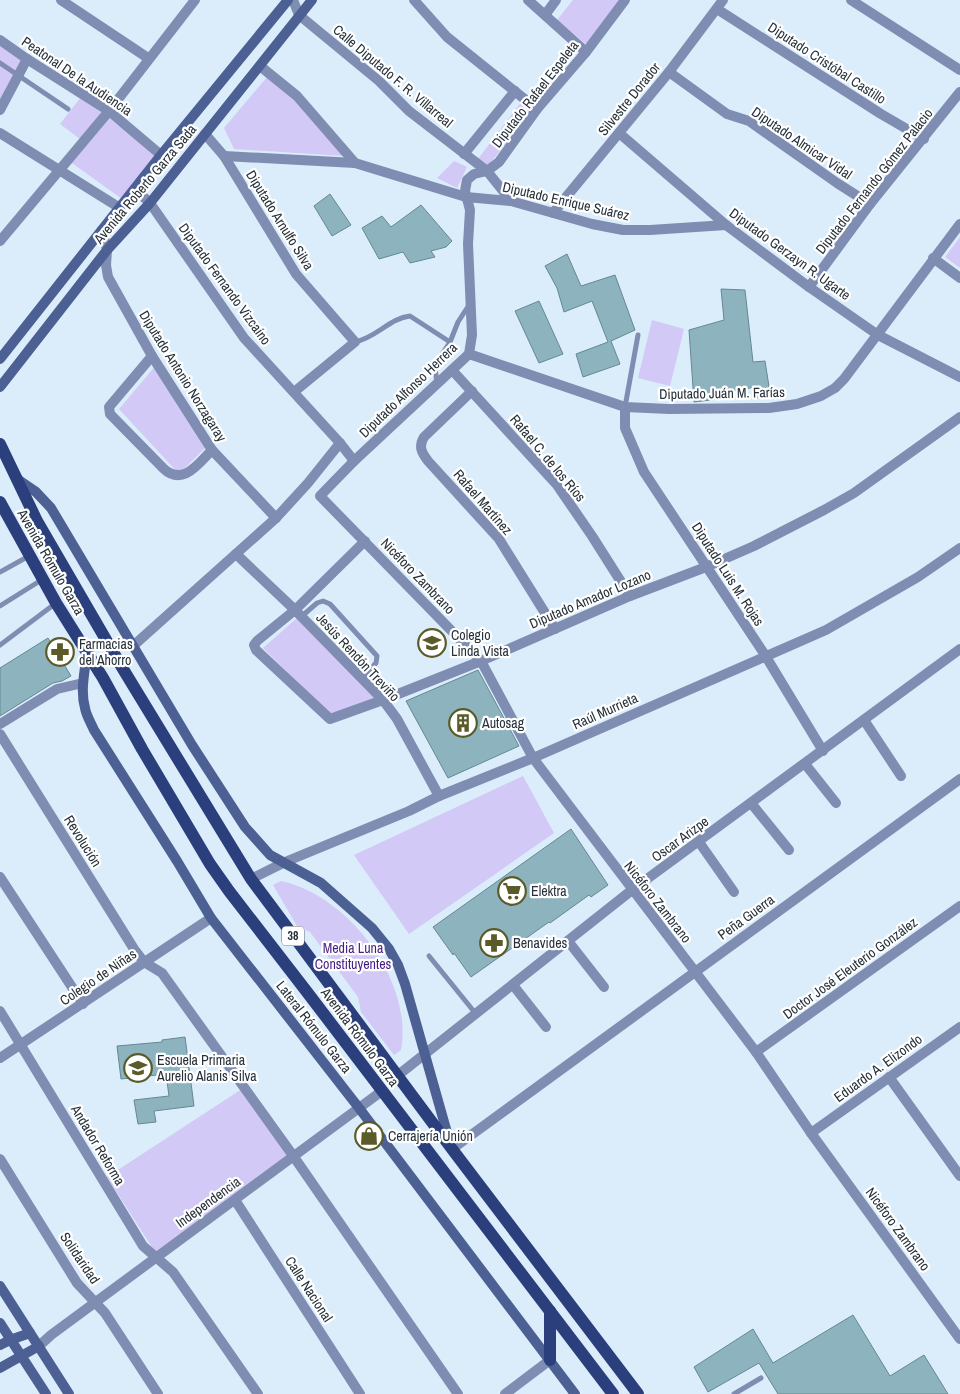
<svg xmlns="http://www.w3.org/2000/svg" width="960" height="1394" font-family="'Archivo Narrow',sans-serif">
<rect width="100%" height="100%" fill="#dbedfb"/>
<g fill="#d2c9f6">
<path d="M 573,0 L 624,0 L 587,45 L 557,20 Z"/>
<path d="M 0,44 L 23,60 L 0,103 Z"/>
<path d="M 267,77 L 295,99 L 343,156 L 234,149 L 224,128 Z"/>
<path d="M 81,97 L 156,154 L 122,199 L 65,158 L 80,139 L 60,124 Z"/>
<path d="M 522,101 L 533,109 L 488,166 L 478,159 Z"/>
<path d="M 454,161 L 467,167 L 457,188 L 437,178 Z"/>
<path d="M 960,237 L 960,268 L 945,257 Z"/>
<path d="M 652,320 L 684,329 L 670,386 L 638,378 Z"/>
<path d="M 157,364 L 205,448 L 179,474 L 119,409 Z"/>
<path d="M 297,618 L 376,697 L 333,717 L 263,648 Z"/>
<path d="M 523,776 L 554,833 L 409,934 L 354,855 Z"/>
<path d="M 281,881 C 348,895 414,981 401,1050 L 394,1055 L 361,1012 L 358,997 L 310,932 L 297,926 L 273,885 Z"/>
<path d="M 248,1085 L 295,1150 L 155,1252 L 107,1177 Z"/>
</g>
<g fill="#8db4be" stroke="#638992">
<path d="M 330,194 L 351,225 L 332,236 L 314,206 Z"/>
<path d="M 421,205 L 452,241 L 446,247 L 431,251 L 435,257 L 410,263 L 403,252 L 379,259 L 362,228 L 382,216 L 391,227 Z"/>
<path d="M 567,254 L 581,286 L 615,275 L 635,330 L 611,341 L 620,364 L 583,377 L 576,354 L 608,342 L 592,301 L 564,312 L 557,288 L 545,266 Z"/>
<path d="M 721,289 L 745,290 L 753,362 L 765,361 L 770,393 L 757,398 L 756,387 L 718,393 L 718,399 L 694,402 L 689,330 L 724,320 Z"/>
<path d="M 539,301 L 563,354 L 539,363 L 515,311 Z"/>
<path d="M 48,638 L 71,676 L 62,681 L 53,683 L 0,716 L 0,668 Z"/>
<path d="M 478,670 L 519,746 L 448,778 L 406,701 Z"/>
<path d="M 571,829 L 608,885 L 591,897 L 589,895 L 550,923 L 549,922 L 471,977 L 454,953 L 453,955 L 433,927 Z"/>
<path d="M 185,1037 L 194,1106 L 154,1111 L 156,1122 L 138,1124 L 134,1100 L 169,1096 L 166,1074 L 121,1079 L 117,1046 L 162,1042 L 162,1040 Z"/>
<path d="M 853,1315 L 890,1376 L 924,1355 L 948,1394 L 778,1394 L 759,1363 L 708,1392 L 694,1367 L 753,1329 L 773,1363 Z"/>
</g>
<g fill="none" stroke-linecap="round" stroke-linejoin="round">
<g stroke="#7f8db2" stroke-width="5">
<path d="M 0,63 L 68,109"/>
<path d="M 355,342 C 376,338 390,318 410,316 L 450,342"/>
<path d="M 437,383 L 435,368 L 437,362 L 450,342 L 458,322 L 469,305"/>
<path d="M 625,407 L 638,335"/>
<path d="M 0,572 L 29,556"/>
<path d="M 0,606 L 43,579"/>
<path d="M 302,616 L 317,603 L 323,601 L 330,604 L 377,656 L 376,663 L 362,678"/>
<path d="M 0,645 L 56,603"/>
<path d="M 429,956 L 476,1014"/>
<path d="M 734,1394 L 761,1378"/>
</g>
<g stroke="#7f8db2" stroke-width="10">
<path d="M 61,0 L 148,58"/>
<path d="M 293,0 L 299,15 L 379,81 L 409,111 L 487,171 L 511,201"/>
<path d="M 414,0 L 447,37 L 537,109"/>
<path d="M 528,0 L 586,52"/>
<path d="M 625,0 L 586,52 L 537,109 L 499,162 L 487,171 L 474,174 L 467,180 L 465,191 L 470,210 L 468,244 L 472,335 L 469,354 L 354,461 L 320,496 L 481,661 L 533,758 L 756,1052 L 811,1133 L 960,1339"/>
<path d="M 851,0 L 960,70"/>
<path d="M 717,9 L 881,114 L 924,139"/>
<path d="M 545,15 L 556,0"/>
<path d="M 0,40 L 27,59 L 109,111 L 161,155"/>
<path d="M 260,66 L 297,96 L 355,163"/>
<path d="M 669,72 L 727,114 L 749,121 L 837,183 L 870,204"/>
<path d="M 0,110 L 27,59"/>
<path d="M 0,133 L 120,208"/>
<path d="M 619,133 L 726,225 L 809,287 L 878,335 L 960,377"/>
<path d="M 205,134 L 224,156 L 296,274 L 355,342 L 294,392"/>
<path d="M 464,154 L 515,91"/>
<path d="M 224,156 L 355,163 L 466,197 L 511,201 L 592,224 L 623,230 L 650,230 L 726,225"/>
<path d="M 135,189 L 150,203 L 244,338 L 340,443 L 354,461"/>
<path d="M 553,213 L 669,72 L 723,0"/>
<path d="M 102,230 L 107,250 L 106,265 L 108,277 L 152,356 L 212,450 L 276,518"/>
<path d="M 0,241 L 109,111 L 195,0"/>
<path d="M 933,258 L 960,278"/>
<path d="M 809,287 L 870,204 L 960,92"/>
<path d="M 469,354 L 625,407 L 669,409 L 769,408 L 797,404 L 821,396 L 835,388 L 844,379 L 960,224"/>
<path d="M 152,356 L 109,407 L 110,414 L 163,468 C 183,487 198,464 212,450"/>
<path d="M 452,370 L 557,485 L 592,536 L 630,596"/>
<path d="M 472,391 L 424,437 C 418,447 422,453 428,461 L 499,539 L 555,629"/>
<path d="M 625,407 L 625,428 L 644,472 L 765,655 L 823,751"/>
<path d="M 365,541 L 295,610 L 257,641 L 254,645 L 256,650 L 330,719 L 383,700 L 481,661 L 630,596 L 706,567 L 754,546 L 824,510 L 854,493 L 960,417"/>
<path d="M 236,554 L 295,610 L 383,700 L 397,719 L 439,796"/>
<path d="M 133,646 L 276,518 L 308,483 L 340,443"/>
<path d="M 864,720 L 901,776"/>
<path d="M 0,724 L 57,689 L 83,683"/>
<path d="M 0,734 L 134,949 L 144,962 L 162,973 L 294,1157 L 458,1394"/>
<path d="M 805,764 L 836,803"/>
<path d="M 751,803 L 789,850"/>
<path d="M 699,842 L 734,892"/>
<path d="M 0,877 L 83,1004"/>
<path d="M 251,879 L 285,862 L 409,811 L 439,796 L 533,758 L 826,630 L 918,577 L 960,548"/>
<path d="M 568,941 L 604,987"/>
<path d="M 513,985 L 546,1027"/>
<path d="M 0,1011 L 143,1246 L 173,1272 L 258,1394"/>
<path d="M 756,1052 L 960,906"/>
<path d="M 0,1058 L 211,918"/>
<path d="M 397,1076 L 632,890 L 960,649"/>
<path d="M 889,1077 L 960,1176"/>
<path d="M 811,1133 L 960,1027"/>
<path d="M 452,1149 L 960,779"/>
<path d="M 0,1159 L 77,1283 L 105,1313 L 158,1394"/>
<path d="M 235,1200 L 360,1394"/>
<path d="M 39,1346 L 51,1335 L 382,1091"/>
<path d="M 505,1394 L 550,1360"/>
</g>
<g stroke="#4d6094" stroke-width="10">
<path d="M 0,359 L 161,155 L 288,0"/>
<path d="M 0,387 L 107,250 L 150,203 L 312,0"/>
<path d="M 17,479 L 36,492 L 51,508 L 192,745 L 245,827 L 270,855 L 321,883 L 372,928 L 389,949 L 398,965 L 405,984 L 450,1143"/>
<path d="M 87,653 C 85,670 80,691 85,708 C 86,715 91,723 94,730 L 177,861 L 211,918 L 359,1108 L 575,1394"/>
<path d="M 0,1286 L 69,1394"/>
<path d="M 0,1323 L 46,1394"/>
<path d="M 0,1345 L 10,1340 L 30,1333"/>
<path d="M 0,1368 L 39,1346"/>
</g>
<g stroke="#2b3f7d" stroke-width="12">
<path d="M 0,444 L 37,521 L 123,669 L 251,879 L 452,1149 L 638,1394"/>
<path d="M 0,502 L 56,603 L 103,678 L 142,749 L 210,864 L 229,891 L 307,992 L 613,1394"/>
<path d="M 550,1311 L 550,1360"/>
</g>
</g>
<defs>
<symbol id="school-ring" viewBox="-11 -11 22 22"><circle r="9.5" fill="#fff" stroke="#5b5b29" stroke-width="1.5"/><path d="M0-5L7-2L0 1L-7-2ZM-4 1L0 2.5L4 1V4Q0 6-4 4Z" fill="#5b5b29"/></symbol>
<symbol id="pharmacy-ring" viewBox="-11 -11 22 22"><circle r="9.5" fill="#fff" stroke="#5b5b29" stroke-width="1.5"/><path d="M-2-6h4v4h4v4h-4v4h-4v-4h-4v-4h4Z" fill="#5b5b29"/></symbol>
<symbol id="building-ring" viewBox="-11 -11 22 22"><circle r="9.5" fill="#fff" stroke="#5b5b29" stroke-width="1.5"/><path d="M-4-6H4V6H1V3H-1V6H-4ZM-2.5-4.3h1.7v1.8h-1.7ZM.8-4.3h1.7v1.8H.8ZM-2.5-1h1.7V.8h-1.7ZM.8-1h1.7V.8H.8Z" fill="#5b5b29"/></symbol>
<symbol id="supermarket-ring" viewBox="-11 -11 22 22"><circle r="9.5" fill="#fff" stroke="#5b5b29" stroke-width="1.5"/><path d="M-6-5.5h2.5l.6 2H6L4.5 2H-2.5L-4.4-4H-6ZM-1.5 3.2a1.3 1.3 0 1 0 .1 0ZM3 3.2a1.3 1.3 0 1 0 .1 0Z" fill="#5b5b29"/></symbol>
<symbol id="shop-ring" viewBox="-11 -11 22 22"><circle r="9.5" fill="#fff" stroke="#5b5b29" stroke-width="1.5"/><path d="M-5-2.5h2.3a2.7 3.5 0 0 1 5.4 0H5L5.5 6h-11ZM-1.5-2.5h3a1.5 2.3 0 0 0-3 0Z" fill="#5b5b29"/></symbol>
</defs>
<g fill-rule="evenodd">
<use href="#school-ring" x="416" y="627" width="32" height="32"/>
<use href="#pharmacy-ring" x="44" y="636" width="32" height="32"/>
<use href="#building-ring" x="447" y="707" width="32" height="32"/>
<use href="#supermarket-ring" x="496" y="875" width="32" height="32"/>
<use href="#pharmacy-ring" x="478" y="927" width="32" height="32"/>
<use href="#school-ring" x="122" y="1052" width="32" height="32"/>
<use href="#shop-ring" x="353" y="1120" width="32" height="32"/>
</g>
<g text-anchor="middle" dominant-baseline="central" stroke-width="4.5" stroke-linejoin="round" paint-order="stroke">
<rect fill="#fff" stroke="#676f75" stroke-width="1" x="282" y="926.5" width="22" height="19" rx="4"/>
<g font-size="12" font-weight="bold" fill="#26313a">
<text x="293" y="936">38</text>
</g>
<g font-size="14" fill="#26313a" stroke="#fff">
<text transform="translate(827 63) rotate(33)">Diputado Cristóbal Castillo</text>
<text transform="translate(77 76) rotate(34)">Peatonal De la Audiencia</text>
<text transform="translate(393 76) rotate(40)">Calle Diputado F. R. Villarreal</text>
<text transform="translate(535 94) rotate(-52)">Diputado Rafael Espeleta</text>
<text transform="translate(629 99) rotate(-51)">Silvestre Dorador</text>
<text transform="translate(802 143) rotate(34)">Diputado Almicar Vidal</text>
<text transform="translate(874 181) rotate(-52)">Diputado Fernando Gómez Palacio</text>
<text transform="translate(145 184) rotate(-50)">Avenida Roberto Garza Sada</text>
<text transform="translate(566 201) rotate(13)">Diputado Enrique Suárez</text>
<text transform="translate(280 220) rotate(58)">Diputado Arnulfo Silva</text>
<text transform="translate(790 254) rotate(36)">Diputado Gerzayn R. Ugarte</text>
<text transform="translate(225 284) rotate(54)">Diputado Fernando Vizcaíno</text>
<text transform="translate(183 376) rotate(58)">Diputado Antonio Norzagaray</text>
<text transform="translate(408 390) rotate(-44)">Diputado Alfonso Herrera</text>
<text transform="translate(722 393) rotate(-1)">Diputado Juán M. Farías</text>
<text transform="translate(548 458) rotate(50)">Rafael C. de los Ríos</text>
<text transform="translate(483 502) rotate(49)">Rafael Martínez</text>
<text transform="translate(51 562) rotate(60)">Avenida Rómulo Garza</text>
<text transform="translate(728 574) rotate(57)">Diputado Luis M. Rojas</text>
<text transform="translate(418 576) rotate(46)">Nicéforo Zambrano</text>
<text transform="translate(590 599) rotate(-23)">Diputado Amador Lozano</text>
<text transform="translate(358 657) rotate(47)">Jesús Rendón Treviño</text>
<text transform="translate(605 711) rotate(-24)">Raúl Murrieta</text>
<text transform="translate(680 839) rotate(-36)">Oscar Arizpe</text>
<text transform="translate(83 841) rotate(58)">Revolución</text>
<text transform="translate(658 902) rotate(52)">Nicéforo Zambrano</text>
<text transform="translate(746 917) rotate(-36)">Peña Guerra</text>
<text transform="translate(850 968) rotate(-36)">Doctor José Eleuterio González</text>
<text transform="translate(98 977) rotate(-34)">Colegio de Niñas</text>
<text transform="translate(314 1027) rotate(52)">Lateral Rómulo Garza</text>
<text transform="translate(360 1037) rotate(53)">Avenida Rómulo Garza</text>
<text transform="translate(878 1068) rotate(-36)">Eduardo A. Elizondo</text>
<text transform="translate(98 1145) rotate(59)">Andador Reforma</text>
<text transform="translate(208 1202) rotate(-36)">Independencia</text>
<text transform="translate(898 1229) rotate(54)">Nicéforo Zambrano</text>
<text transform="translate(80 1258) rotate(56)">Solidaridad</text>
<text transform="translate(309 1289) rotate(57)">Calle Nacional</text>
</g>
<g font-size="14" fill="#26313a" stroke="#fff" text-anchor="start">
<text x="451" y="635">Colegio<tspan x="451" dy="16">Linda Vista</tspan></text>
<text x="79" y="644">Farmacias<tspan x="79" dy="16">del Ahorro</tspan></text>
<text x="482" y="723">Autosag</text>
<text x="531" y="891">Elektra</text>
<text x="513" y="943">Benavides</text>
<text x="157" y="1060">Escuela Primaria<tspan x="157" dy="16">Aurelio Alanis Silva</tspan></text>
<text x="388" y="1136">Cerrajería Unión</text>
</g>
<g font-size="14" fill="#451f84" stroke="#fff">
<text x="353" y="948">Media Luna<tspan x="353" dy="16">Constituyentes</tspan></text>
</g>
</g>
</svg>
